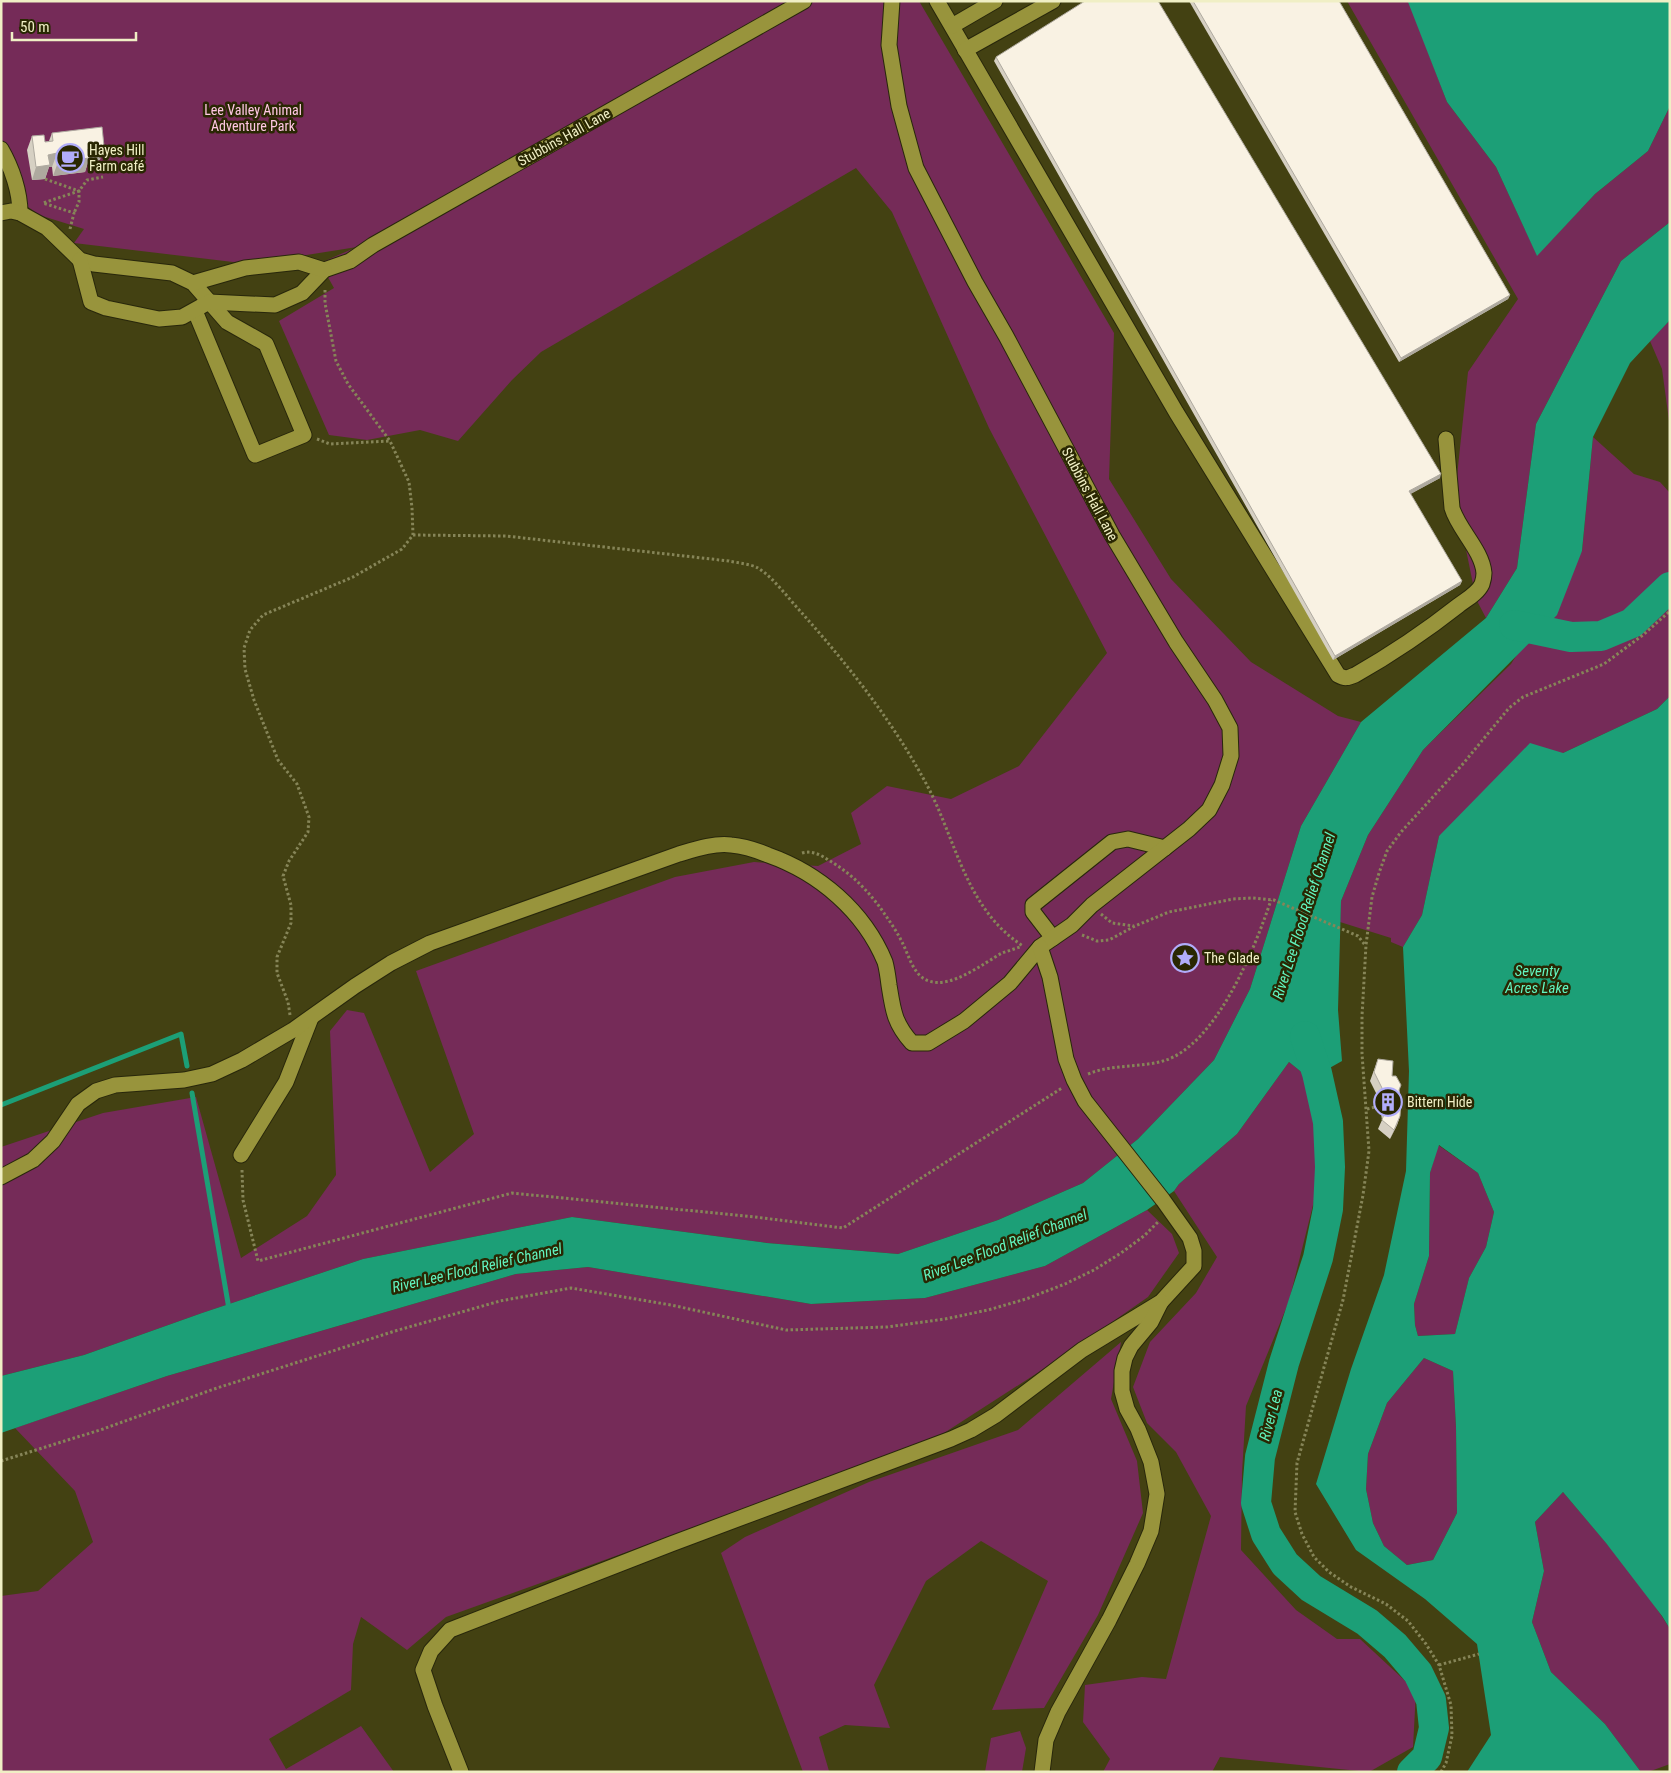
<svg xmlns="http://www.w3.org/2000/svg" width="1671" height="1773" font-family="'Roboto Condensed',sans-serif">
<rect width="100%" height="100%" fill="#434112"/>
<g fill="#752b58">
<path d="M 1,1 L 919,1 L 1114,333 L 1109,479 L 1171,579 L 1251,662 L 1338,716 L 1361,722 L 1301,826 L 1250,989 L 1214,1060 L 1138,1139 L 1083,1183 L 998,1220 L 898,1254 L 767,1243 L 572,1217 L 363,1259 L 202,1313 L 84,1355 L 1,1376 L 1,1147 L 103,1113 L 196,1097 L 241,1258 L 307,1216 L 336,1175 L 330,1031 L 347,1010 L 364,1013 L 430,1172 L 474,1134 L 416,971 L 675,877 L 754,862 L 818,866 L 861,844 L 851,813 L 887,786 L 951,799 L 1019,766 L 1107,653 L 989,428 L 892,212 L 856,168 L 541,352 L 512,380 L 458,441 L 420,430 L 367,440 L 329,435 L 279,321 L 334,288 L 320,263 L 357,247 L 275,260 L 233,262 L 74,243 L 84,229 L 39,215 L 20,201 L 1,166 Z"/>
<path d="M 1347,1 L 1410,1 L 1409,2 L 1447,102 L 1496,167 L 1537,255 L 1595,194 L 1648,151 L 1670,106 L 1670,222 L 1621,261 L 1536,424 L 1517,568 L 1486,618 L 1476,599 L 1455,495 L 1468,372 L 1518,299 Z"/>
<path d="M 1670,320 L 1670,428 L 1662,369 L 1650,341 Z"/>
<path d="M 1593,437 L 1634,474 L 1660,482 L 1670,493 L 1670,696 L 1657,709 L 1563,753 L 1439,836 L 1422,915 L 1403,947 L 1391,942 L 1391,938 L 1340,922 L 1341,901 L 1368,835 L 1423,750 L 1511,664 L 1582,551 Z"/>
<path d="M 1289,1062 L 1310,1079 L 1320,1177 L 1289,1301 L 1246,1406 L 1242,1473 L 1241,1550 L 1296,1610 L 1337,1639 L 1360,1639 L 1416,1691 L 1413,1747 L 1369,1772 L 1220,1757 L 1212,1772 L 1103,1772 L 1110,1759 L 1083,1722 L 1085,1685 L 1142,1677 L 1166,1679 L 1211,1516 L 1176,1452 L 1147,1423 L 1133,1387 L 1150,1342 L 1196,1293 L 1217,1257 L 1174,1191 L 1179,1184 L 1237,1134 Z"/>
<path d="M 1438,1145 L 1478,1173 L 1494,1212 L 1486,1247 L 1469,1278 L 1455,1334 L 1418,1336 L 1415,1325 L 1414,1304 L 1429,1256 L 1430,1173 Z"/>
<path d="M 1147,1210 L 1172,1234 L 1179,1253 L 1148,1297 L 1062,1357 L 944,1433 L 774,1499 L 446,1617 L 407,1650 L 361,1617 L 353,1644 L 351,1690 L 269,1739 L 286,1769 L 361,1726 L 394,1772 L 1,1772 L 1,1596 L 38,1591 L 93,1542 L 75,1491 L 15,1428 L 167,1376 L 516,1274 L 588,1267 L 811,1304 L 925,1298 L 1045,1266 Z"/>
<path d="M 1121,1342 L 1111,1399 L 1137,1461 L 1143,1513 L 1098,1615 L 1044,1708 L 992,1710 L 1048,1581 L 981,1541 L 926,1581 L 874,1685 L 890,1728 L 845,1725 L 819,1737 L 829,1771 L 803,1772 L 721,1553 L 745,1537 L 869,1482 L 1018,1430 Z"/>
<path d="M 1424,1358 L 1453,1371 L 1456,1427 L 1457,1513 L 1433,1560 L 1407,1565 L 1384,1546 L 1373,1523 L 1366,1489 L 1368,1454 L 1387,1403 Z"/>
<path d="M 1563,1492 C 1600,1536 1640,1580 1670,1629 L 1670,1764 L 1648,1772 L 1641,1772 L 1605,1724 L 1551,1672 L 1532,1622 L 1544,1571 L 1535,1522 Z"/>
<path d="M 1020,1731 L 1026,1748 L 1022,1772 L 985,1772 L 991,1738 Z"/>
</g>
<g fill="#1c9f77" fill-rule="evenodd">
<path d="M 1410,1 L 1670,1 L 1670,106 L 1648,151 L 1595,194 L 1537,256 L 1496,167 L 1447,102 L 1408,2 Z"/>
<path d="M 1670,222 L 1670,320 L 1630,363 L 1593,437 L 1582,551 L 1557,615 L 1423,750 L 1368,835 L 1341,901 L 1338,1010 L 1342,1061 L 1310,1079 L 1289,1062 L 1237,1134 L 1179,1184 L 1174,1191 L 1147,1210 L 1045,1266 L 925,1298 L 811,1304 L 588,1267 L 516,1274 L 167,1376 L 1,1433 L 1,1376 L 84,1355 L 202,1313 L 363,1259 L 572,1217 L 767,1243 L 898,1254 L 998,1220 L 1083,1183 L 1138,1139 L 1214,1060 L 1250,989 L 1301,826 L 1361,722 L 1486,618 L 1517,568 L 1536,424 L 1621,261 Z"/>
<path d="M 1670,696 L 1670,1629 L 1662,1616 L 1606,1543 L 1563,1492 L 1535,1522 L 1544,1571 L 1532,1622 L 1551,1672 L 1605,1724 L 1641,1772 L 1467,1772 L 1491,1735 L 1477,1644 L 1425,1599 L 1356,1550 L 1316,1484 L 1351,1369 L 1384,1275 L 1406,1171 L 1409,1071 L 1403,947 L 1422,915 L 1439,836 L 1530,743 L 1563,753 L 1657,709 ZM 1439,1145 L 1478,1173 L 1494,1212 L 1486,1247 L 1469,1278 L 1455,1334 L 1418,1336 L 1415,1325 L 1414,1304 L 1429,1256 L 1430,1173 ZM 1424,1358 L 1453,1371 L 1456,1427 L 1457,1513 L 1433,1560 L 1407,1565 L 1384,1546 L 1373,1523 L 1366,1489 L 1368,1454 L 1387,1403 Z"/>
</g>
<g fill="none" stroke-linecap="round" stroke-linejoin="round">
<g stroke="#1c9f77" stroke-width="5">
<path d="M 192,1093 L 229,1309"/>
<path d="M 1,1105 L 181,1034 L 187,1066"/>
</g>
<g stroke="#1c9f77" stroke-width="30">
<path d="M 1514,625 L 1571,637 L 1601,636 L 1632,623 L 1670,587"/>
<path d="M 1305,1036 L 1317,1073 L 1328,1122 L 1330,1167 L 1328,1209 L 1318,1258 L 1284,1363 L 1260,1457 L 1256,1503 L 1266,1534 L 1285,1564 L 1311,1588 L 1367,1622 L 1395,1646 L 1418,1673 L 1431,1700 L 1434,1728 L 1427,1757 L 1412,1772"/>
</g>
<defs>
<g id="minor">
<path d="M 937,1 L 1176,412 L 1338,675 C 1345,679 1348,678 1355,675 C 1392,654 1426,631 1459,605 C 1467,599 1478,593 1482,584 C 1483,581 1484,575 1484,573 C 1482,550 1458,529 1452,508 L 1446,439"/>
<path d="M 952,26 L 995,1"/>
<path d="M 965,50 L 1053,1"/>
<path d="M 1,149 C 12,168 20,192 20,213"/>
<path d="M 1,213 L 11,211 L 20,213 L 47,228 L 80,260 L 94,264 L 172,273 L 193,283 L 227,322 L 266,344 L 304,435 L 255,455 L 195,311"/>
<path d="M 80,260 L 91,302 L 106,308 L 159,319 L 182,317 L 209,302 L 275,305 L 302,293 L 324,270 L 350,261 L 373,245 L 804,1"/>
<path d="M 193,283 L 245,268 L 299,262 L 324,270"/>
<path d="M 1053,938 L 1033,912 L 1033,905 L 1112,842 L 1128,839 L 1165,848"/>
<path d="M 241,1155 L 286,1082 L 311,1018"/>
<path d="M 1,1177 L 33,1160 L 53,1141 L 78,1104 L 96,1091 L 115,1085 L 184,1080 L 212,1074 L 242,1060 L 293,1030 L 355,986 L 391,963 L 430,943 L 679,854 C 696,849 714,843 731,845 C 744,846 756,850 768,855 C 819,873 864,911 885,962 C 887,969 888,977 889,985 C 893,1010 894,1023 912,1043 L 928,1043 L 964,1021 L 1010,983 L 1040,947 L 1072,925 L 1092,905 L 1189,829 L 1209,810 L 1222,785 L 1231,756 L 1230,728 L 1215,700 L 1176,642 L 1112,535 L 1006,336 L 975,282 L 916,168 L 899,106 L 889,45 L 892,1"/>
<path d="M 461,1772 L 435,1706 L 423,1670 L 431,1651 L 450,1630 L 671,1544 L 951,1439 L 971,1430 L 996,1415 L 1082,1350 L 1161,1302 L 1194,1266 L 1194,1251 L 1190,1238 L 1163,1200 L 1085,1101 L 1074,1080 L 1066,1059 L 1050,977 L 1040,947"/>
<path d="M 1042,1772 L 1046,1740 L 1058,1712 L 1109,1620 L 1137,1564 L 1151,1531 L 1157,1494 L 1151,1462 L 1138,1429 L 1127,1409 L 1122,1391 L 1122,1371 L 1125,1358 L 1131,1346 L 1151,1322 L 1161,1302"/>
</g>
</defs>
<use href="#minor" stroke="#28270b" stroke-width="17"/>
<g stroke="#868558" stroke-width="3" stroke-dasharray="2.5 2.5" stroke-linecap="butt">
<path d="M 45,179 L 79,191 L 79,202 L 74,213"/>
<path d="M 70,229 L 74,213 L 43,203 L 79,191 L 87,180 L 103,177"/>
<path d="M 317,439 L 330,444 L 390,441"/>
<path d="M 413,535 L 506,536 L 729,561 C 738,563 751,564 758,568 C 774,578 788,598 801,612 C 849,666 895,724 929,789 C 957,844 967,910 1023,946"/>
<path d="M 802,853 C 812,850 821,855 830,861 C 854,875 873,896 888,919 C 893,926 898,934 902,942 C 909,955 913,976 929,981 C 951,989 984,963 1002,953 C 1008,951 1014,949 1020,947"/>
<path d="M 1101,914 L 1112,923 L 1134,926"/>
<path d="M 1082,935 L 1097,941 L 1109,940 L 1135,926 L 1169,912 L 1233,899 L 1253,898 L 1274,900 L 1358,936 L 1365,945"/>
<path d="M 290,1015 L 288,1002 L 277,973 L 277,957 L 291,923 L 291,905 L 283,876 L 289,861 L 308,832 L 309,817 L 297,784 L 278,760 L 254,700 L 245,669 L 244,648 L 250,630 L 263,615 L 353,577 L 402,549 L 413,535 L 412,508 L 409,482 L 390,441 L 348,384 L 336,361 L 325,303 L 325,290"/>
<path d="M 1088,1074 C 1112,1064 1138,1068 1163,1061 C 1216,1046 1255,948 1271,900"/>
<path d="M 1367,1109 L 1380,1106"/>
<path d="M 242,1170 L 243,1200 L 258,1261 L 512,1193 L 755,1217 L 843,1228 L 1062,1088"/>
<path d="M 1,1461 L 103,1429 L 214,1389 L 395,1331 L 500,1301 L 571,1288 L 671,1305 L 786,1330 L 887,1327 L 945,1319 L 988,1310 L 1026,1299 L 1065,1284 L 1094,1270 L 1121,1253 L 1144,1236 L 1159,1221"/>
<path d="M 1439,1665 L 1479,1654"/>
<path d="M 1441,1772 L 1446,1763 L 1452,1736 L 1451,1705 L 1439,1665 L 1426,1644 L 1408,1621 L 1386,1604 L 1351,1587 L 1329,1572 L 1314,1557 L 1302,1534 L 1295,1512 L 1297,1463 L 1343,1300 L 1363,1195 L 1369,1151 L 1362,1054 L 1362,1016 L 1366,945 L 1372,897 L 1379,873 L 1387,851 L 1401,832 L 1462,765 L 1509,708 L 1523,697 L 1604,664 L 1643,635 L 1670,611"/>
</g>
<use href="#minor" stroke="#98943c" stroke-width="15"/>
</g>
<g fill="#d6d0c3">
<path d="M 1189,1 L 1339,1 L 1510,295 L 1508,299 L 1399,362 Z"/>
<path d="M 996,57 L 1440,478 L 1410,494 L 1462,581 L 1460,585 L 1333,660 L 994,61 Z"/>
<path d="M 52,133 L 100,160 L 88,162 L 85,172 L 53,176 L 52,167 L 49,167 L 45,179 L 32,180 L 27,150 L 32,136 L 45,142 L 49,141 Z"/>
<path d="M 1378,1059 L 1392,1076 L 1399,1091 L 1400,1116 L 1397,1125 L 1390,1139 L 1378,1129 L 1382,1120 L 1380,1106 L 1378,1097 L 1370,1081 Z"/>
</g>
<g fill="#aea99f">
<path d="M 104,146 L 100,160 L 88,162 L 85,172 L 53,176 L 58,162 L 88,149 Z"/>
<path d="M 57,153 L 52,167 L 49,167 L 45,179 L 32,180 L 36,167 L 48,155 Z"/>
<path d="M 1510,295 L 1508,299 L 1399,362 L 1401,358 Z"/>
<path d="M 1441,474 L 1440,478 L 1407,496 L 1409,491 Z"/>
<path d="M 1462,581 L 1460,585 L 1333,660 L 1335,656 Z"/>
<path d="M 1400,1116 L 1397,1125 L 1390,1139 L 1394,1130 Z"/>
</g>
<g fill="#f9f2e3" stroke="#aea99f">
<path d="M 1085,1 L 1158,1 L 1441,474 L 1409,491 L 1462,581 L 1335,656 L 996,57 Z"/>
<path d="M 1193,1 L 1339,1 L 1510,295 L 1401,358 Z"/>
<path d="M 102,127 L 104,146 L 88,149 L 89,158 L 58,162 L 57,153 L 48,155 L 50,165 L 36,167 L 32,136 L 44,135 L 45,142 L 53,141 L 52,133 Z"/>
<path d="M 1378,1059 L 1393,1061 L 1392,1076 L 1396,1076 L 1401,1085 L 1399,1090 L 1401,1101 L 1400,1116 L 1394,1130 L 1382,1120 L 1385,1111 L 1384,1097 L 1382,1088 L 1374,1072 Z"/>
</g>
<defs>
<symbol id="cafe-ring" viewBox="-11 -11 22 22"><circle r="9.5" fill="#292702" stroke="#b1adfa" stroke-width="1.5"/><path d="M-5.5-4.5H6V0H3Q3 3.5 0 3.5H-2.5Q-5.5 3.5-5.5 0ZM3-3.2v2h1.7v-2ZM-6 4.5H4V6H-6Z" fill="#b1adfa"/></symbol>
<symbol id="sight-ring" viewBox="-11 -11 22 22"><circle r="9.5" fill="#292702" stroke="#b1adfa" stroke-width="1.5"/><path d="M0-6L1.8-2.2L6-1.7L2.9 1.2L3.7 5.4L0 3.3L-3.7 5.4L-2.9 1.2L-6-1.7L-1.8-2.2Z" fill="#b1adfa"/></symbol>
<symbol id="building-ring" viewBox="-11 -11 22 22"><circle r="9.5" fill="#292702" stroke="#b1adfa" stroke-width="1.5"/><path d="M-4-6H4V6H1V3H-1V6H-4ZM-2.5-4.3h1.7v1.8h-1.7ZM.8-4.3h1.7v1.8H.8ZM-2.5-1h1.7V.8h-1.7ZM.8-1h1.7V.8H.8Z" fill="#b1adfa"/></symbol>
</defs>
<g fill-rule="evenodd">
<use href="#cafe-ring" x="54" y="142" width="32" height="32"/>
<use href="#sight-ring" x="1169" y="942" width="32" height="32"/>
<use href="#building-ring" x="1372" y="1086" width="32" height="32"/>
</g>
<g text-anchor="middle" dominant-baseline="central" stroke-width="5" stroke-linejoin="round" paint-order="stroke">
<g font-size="14" fill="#ffc7e4" stroke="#292702">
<text x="253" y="110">Lee Valley Animal<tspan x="253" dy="16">Adventure Park</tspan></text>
</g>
<g font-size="14" fill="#f0efc5" stroke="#292702">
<text transform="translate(564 137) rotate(-29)">Stubbins Hall Lane</text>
<text transform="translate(1090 494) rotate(62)">Stubbins Hall Lane</text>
</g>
<g font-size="14" fill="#f0efc5" stroke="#292702" text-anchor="start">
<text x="89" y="150">Hayes Hill<tspan x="89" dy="16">Farm café</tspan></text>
<text x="1204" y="958">The Glade</text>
<text x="1407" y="1102">Bittern Hide</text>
</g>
<g font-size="15" font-style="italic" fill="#62f5c0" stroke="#292702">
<text transform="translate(1304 916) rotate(-72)">River Lee Flood Relief Channel</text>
<text x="1537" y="971">Seventy<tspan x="1537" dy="17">Acres Lake</tspan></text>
<text transform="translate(1005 1245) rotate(-21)">River Lee Flood Relief Channel</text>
<text transform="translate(477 1268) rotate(-13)">River Lee Flood Relief Channel</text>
<text transform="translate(1271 1415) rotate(-75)">River Lea</text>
</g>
</g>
<rect width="1671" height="1773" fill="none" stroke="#f0efc5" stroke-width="5"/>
<path d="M12 32v8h124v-8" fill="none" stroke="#f0efc5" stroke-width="2.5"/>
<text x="20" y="32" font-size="15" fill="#f0efc5" stroke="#292702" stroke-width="4" paint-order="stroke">50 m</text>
</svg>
